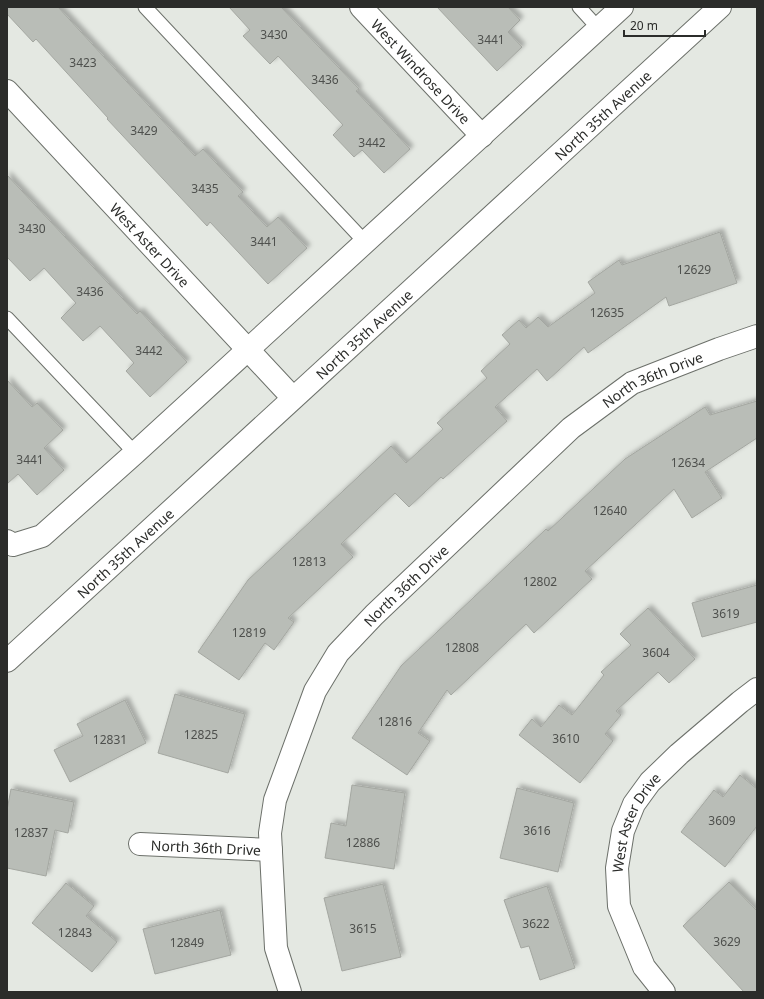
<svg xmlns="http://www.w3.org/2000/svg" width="764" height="999" font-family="'Noto Sans',sans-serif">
<defs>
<filter id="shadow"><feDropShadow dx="3.5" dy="-3.5" stdDeviation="2" flood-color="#0004"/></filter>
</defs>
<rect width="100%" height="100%" fill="#e4e8e2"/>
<g fill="#b9bdb7" stroke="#a4a7a1" filter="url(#shadow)">
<path d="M 7,7 L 58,7 L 195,156 L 203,149 L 243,192 L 238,196 L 267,227 L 278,217 L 307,248 L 268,284 L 210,222 L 207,226 L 107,119 L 108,118 L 36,39 L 33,42 L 7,14 Z"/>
<path d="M 229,7 L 281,7 L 359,89 L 356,91 L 410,149 L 384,173 L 362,150 L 354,157 L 333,135 L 343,125 L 278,56 L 270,64 L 243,36 L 250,30 Z"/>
<path d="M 437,7 L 508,7 L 520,20 L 508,32 L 522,47 L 497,71 Z"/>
<path d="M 7,175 L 137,314 L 140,311 L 187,362 L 150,397 L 126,371 L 134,363 L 100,326 L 83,341 L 61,318 L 76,303 L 44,268 L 30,281 L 7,257 Z"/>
<path d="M 720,232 L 737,283 L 669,306 L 666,297 L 588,353 L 584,347 L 547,381 L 537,369 L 495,407 L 507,421 L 443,479 L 441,477 L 409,507 L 395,493 L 341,544 L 353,557 L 288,618 L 294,622 L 274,650 L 265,643 L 239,680 L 198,652 L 248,580 L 391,446 L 406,463 L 443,429 L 437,423 L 487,378 L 481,371 L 510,344 L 502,335 L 519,320 L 526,328 L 538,317 L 548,327 L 595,293 L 588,282 L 619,260 L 622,265 Z"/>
<path d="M 7,380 L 32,407 L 37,403 L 63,430 L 44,448 L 64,470 L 37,495 L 18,474 L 7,484 Z"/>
<path d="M 757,401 L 757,438 L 705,472 L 722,498 L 692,518 L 674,489 L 585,571 L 592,579 L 534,633 L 526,624 L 451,695 L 447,690 L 418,733 L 430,741 L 407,775 L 352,738 L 401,666 L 546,529 L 548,531 L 625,459 L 705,407 L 710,415 Z"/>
<path d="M 757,585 L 757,622 L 702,637 L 692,603 Z"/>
<path d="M 648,608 L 695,659 L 669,683 L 658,672 L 616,711 L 621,715 L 605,734 L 613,741 L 580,783 L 519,735 L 532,719 L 541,727 L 559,705 L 572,715 L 604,675 L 601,672 L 631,645 L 620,634 Z"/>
<path d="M 175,694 L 245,714 L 228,773 L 158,753 Z"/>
<path d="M 125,700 L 146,743 L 70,782 L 54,750 L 83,736 L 77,724 Z"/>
<path d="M 740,775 L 757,789 L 757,826 L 725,867 L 681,832 L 714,790 L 723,797 Z"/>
<path d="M 352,785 L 405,793 L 394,869 L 325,858 L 331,823 L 346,826 Z"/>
<path d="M 517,788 L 574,803 L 558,872 L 500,858 Z"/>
<path d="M 11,789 L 74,802 L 68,833 L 55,830 L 46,876 L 7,868 L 7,810 Z"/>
<path d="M 729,882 L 757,911 L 757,992 L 744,992 L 683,926 Z"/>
<path d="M 66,883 L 94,906 L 86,916 L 117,942 L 92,972 L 32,923 Z"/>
<path d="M 383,884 L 401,957 L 342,971 L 324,898 Z"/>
<path d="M 547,886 L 575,968 L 540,980 L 529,946 L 521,948 L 504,900 Z"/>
<path d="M 220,910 L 231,955 L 155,974 L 143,929 Z"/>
</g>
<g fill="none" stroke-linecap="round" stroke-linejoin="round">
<defs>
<g id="service">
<path d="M 145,7 L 365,242"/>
<path d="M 579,7 L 599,29"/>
<path d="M 7,318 L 135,453"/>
</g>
<g id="minor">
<path id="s1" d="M 361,7 L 482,136"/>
<path id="s2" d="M 7,91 L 293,398"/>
<path d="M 7,541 L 13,545 L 42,536 L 135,453 L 622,7"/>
<path id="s3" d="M 140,844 L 271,850"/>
<path id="s4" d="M 290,992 L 276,948 L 270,833 L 275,800 L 315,691 L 338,653 L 374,615 L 571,428 L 632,383 L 719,349 L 757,336"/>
<path id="s5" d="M 664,992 L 644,967 L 619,906 L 617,868 L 623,831 L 634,804 L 650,782 L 679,754 L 740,702 L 757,689"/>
</g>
<g id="secondary">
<path id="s6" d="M 7,661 L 720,7"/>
</g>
</defs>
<use href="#service" stroke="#6c706a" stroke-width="15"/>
<use href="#minor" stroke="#6c706a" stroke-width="24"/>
<use href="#secondary" stroke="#6c706a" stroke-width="24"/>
<use href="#service" stroke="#fff" stroke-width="13"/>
<use href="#minor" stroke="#fff" stroke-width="22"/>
<use href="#secondary" stroke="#fff" stroke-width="22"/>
</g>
<g text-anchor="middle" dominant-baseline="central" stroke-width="3.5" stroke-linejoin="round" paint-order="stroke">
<g font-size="12" fill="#4e504d">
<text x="274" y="34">3430</text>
<text x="491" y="39">3441</text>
<text x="83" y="62">3423</text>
<text x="325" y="79">3436</text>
<text x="144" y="130">3429</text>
<text x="372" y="142">3442</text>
<text x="205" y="188">3435</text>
<text x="32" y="228">3430</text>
<text x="264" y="241">3441</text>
<text x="694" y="269">12629</text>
<text x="90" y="291">3436</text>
<text x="607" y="312">12635</text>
<text x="149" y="350">3442</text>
<text x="30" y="459">3441</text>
<text x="688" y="462">12634</text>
<text x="610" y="510">12640</text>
<text x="309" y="561">12813</text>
<text x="540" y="581">12802</text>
<text x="726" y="613">3619</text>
<text x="249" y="632">12819</text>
<text x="462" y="647">12808</text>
<text x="656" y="652">3604</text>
<text x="395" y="721">12816</text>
<text x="201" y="734">12825</text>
<text x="566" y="738">3610</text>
<text x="110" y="739">12831</text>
<text x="722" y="820">3609</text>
<text x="537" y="830">3616</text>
<text x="31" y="832">12837</text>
<text x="363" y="842">12886</text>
<text x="536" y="923">3622</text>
<text x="363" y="928">3615</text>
<text x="75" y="932">12843</text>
<text x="727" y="941">3629</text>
<text x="187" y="942">12849</text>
</g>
<g font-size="14" fill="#2b2c2a" stroke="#e4e8e2">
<text stroke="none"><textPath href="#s1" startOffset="88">West Windrose Drive</textPath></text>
<text stroke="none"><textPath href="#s6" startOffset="808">North 35th Avenue</textPath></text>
<text stroke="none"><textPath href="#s2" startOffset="210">West Aster Drive</textPath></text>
<text stroke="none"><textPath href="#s6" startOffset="484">North 35th Avenue</textPath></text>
<text stroke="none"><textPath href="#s4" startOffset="775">North 36th Drive</textPath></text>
<text stroke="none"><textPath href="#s6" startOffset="160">North 35th Avenue</textPath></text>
<text stroke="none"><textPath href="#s4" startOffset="451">North 36th Drive</textPath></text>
<text stroke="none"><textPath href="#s5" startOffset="186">West Aster Drive</textPath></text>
<text stroke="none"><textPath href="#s3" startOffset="66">North 36th Drive</textPath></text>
</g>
</g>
<rect width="764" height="999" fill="none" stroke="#2b2c2a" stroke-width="16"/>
<path d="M624 30v6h81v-6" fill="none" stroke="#2b2c2a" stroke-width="2"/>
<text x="630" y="30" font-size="12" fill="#2b2c2a" stroke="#e4e8e2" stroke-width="3" paint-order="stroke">20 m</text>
</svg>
